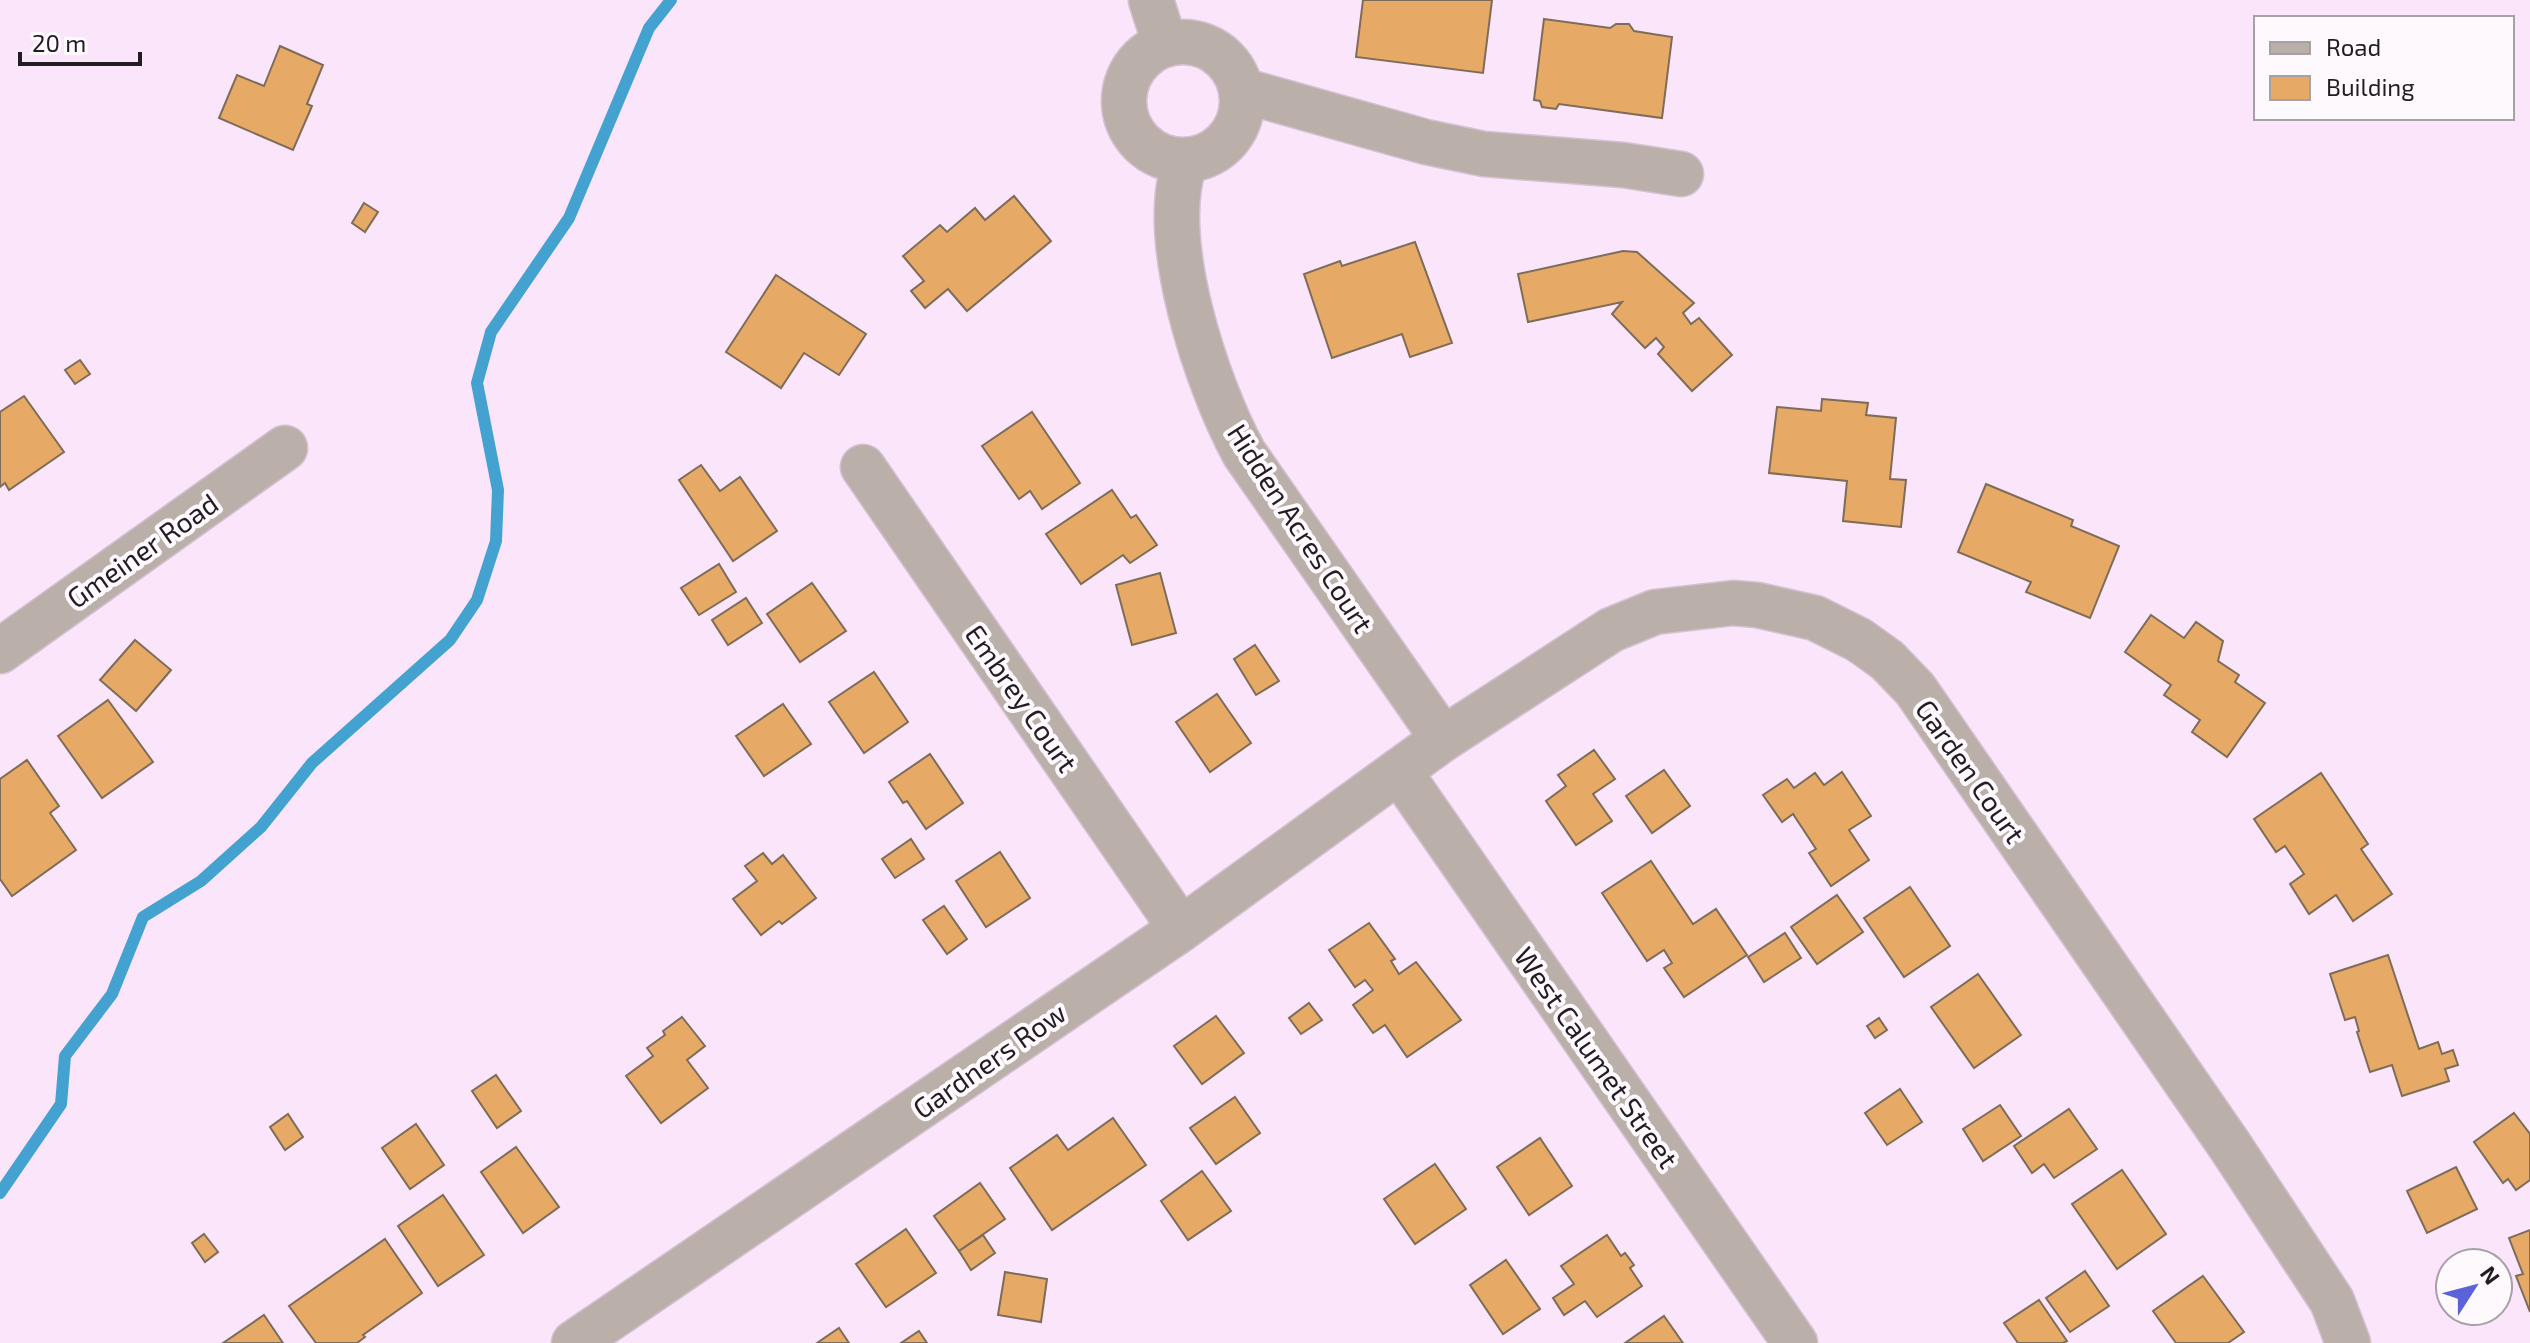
<svg xmlns="http://www.w3.org/2000/svg" width="2530" height="1343" font-family="'Exo 2',sans-serif">
<rect width="100%" height="100%" fill="#fbe5fa"/>
<g fill="none" stroke-linecap="round" stroke-linejoin="round">
<path stroke="#44a2d0" stroke-width="12" d="M 0,1193 L 61,1104 L 65,1056 L 112,994 L 143,917 L 201,881 L 261,827 L 312,763 L 450,640 L 477,600 L 496,541 L 498,490 L 477,383 L 491,332 L 569,218 L 649,28 L 671,0"/>
</g>
<g fill="#e7aa66" stroke="#7e6c59" stroke-width="2">
<path d="M 1363,0 L 1492,0 L 1483,73 L 1356,57 Z"/>
<path d="M 1544,19 L 1610,28 L 1616,24 L 1629,24 L 1634,31 L 1672,37 L 1662,118 L 1559,104 L 1556,109 L 1542,107 L 1540,101 L 1534,100 Z"/>
<path d="M 280,46 L 323,65 L 307,104 L 312,106 L 293,150 L 219,118 L 237,75 L 264,86 Z"/>
<path d="M 1014,196 L 1051,241 L 967,311 L 948,289 L 925,308 L 911,291 L 924,281 L 903,256 L 940,225 L 947,232 L 975,208 L 985,220 Z"/>
<path d="M 364,203 L 378,212 L 365,232 L 352,223 Z"/>
<path d="M 1415,242 L 1452,343 L 1410,357 L 1402,334 L 1332,358 L 1304,274 L 1340,261 L 1342,266 Z"/>
<path d="M 1623,251 L 1637,252 L 1694,303 L 1683,313 L 1691,324 L 1699,318 L 1732,355 L 1692,391 L 1658,354 L 1664,347 L 1656,338 L 1645,348 L 1612,314 L 1622,302 L 1528,322 L 1518,274 Z"/>
<path d="M 776,275 L 866,334 L 839,375 L 804,353 L 781,388 L 726,352 Z"/>
<path d="M 80,360 L 90,374 L 75,384 L 65,370 Z"/>
<path d="M 24,396 L 64,452 L 9,490 L 5,483 L 0,487 L 0,412 Z"/>
<path d="M 1822,399 L 1868,403 L 1866,415 L 1896,418 L 1890,479 L 1906,480 L 1901,527 L 1843,521 L 1847,481 L 1769,473 L 1777,407 L 1821,411 Z"/>
<path d="M 1032,412 L 1080,483 L 1042,509 L 1030,491 L 1019,499 L 982,446 Z"/>
<path d="M 701,465 L 720,491 L 740,477 L 777,531 L 733,561 L 679,480 Z"/>
<path d="M 1986,484 L 2073,520 L 2071,526 L 2119,546 L 2090,618 L 2026,592 L 2031,582 L 1958,552 Z"/>
<path d="M 1112,490 L 1131,518 L 1136,515 L 1157,545 L 1130,563 L 1123,555 L 1081,584 L 1046,534 Z"/>
<path d="M 719,564 L 736,592 L 699,615 L 681,588 Z"/>
<path d="M 1160,573 L 1176,633 L 1132,645 L 1116,585 Z"/>
<path d="M 812,583 L 846,631 L 800,662 L 767,614 Z"/>
<path d="M 746,598 L 762,623 L 728,645 L 712,620 Z"/>
<path d="M 2151,615 L 2184,638 L 2196,622 L 2223,641 L 2218,661 L 2239,675 L 2235,682 L 2265,703 L 2227,757 L 2192,732 L 2200,720 L 2164,695 L 2171,685 L 2125,652 Z"/>
<path d="M 135,640 L 171,670 L 136,711 L 100,680 Z"/>
<path d="M 1255,645 L 1279,681 L 1256,695 L 1234,659 Z"/>
<path d="M 874,672 L 908,722 L 864,753 L 829,702 Z"/>
<path d="M 1217,694 L 1251,743 L 1210,772 L 1176,722 Z"/>
<path d="M 108,700 L 153,762 L 102,798 L 58,736 Z"/>
<path d="M 783,704 L 811,744 L 764,776 L 736,736 Z"/>
<path d="M 1594,750 L 1615,779 L 1593,794 L 1612,821 L 1576,845 L 1546,801 L 1566,786 L 1558,775 Z"/>
<path d="M 930,754 L 963,803 L 926,829 L 907,801 L 903,803 L 889,782 Z"/>
<path d="M 27,760 L 59,806 L 50,813 L 76,850 L 12,896 L 0,879 L 0,779 Z"/>
<path d="M 1664,770 L 1690,806 L 1652,833 L 1626,796 Z"/>
<path d="M 1842,772 L 1871,816 L 1849,830 L 1869,860 L 1831,886 L 1809,853 L 1816,849 L 1793,814 L 1782,822 L 1763,795 L 1787,779 L 1794,788 L 1815,773 L 1824,785 Z"/>
<path d="M 2321,773 L 2368,844 L 2361,849 L 2392,894 L 2353,921 L 2336,895 L 2309,914 L 2290,884 L 2304,874 L 2285,846 L 2276,852 L 2254,819 Z"/>
<path d="M 911,839 L 924,859 L 895,878 L 882,859 Z"/>
<path d="M 1000,852 L 1030,898 L 986,927 L 956,881 Z"/>
<path d="M 763,853 L 772,864 L 783,855 L 816,898 L 782,924 L 779,921 L 761,935 L 733,899 L 757,881 L 745,866 Z"/>
<path d="M 1651,861 L 1693,924 L 1716,909 L 1747,955 L 1684,997 L 1664,968 L 1672,963 L 1664,950 L 1647,961 L 1602,893 Z"/>
<path d="M 1910,887 L 1950,946 L 1904,977 L 1864,918 Z"/>
<path d="M 1837,895 L 1863,932 L 1817,964 L 1791,927 Z"/>
<path d="M 944,906 L 967,939 L 947,954 L 923,920 Z"/>
<path d="M 1369,923 L 1395,959 L 1391,961 L 1399,974 L 1416,962 L 1461,1020 L 1407,1057 L 1385,1025 L 1373,1033 L 1353,1005 L 1373,990 L 1365,980 L 1355,987 L 1329,950 Z"/>
<path d="M 1785,933 L 1801,958 L 1764,982 L 1748,957 Z"/>
<path d="M 2388,955 L 2419,1049 L 2438,1042 L 2442,1054 L 2453,1050 L 2458,1065 L 2445,1069 L 2449,1081 L 2402,1096 L 2392,1065 L 2370,1072 L 2357,1032 L 2359,1031 L 2355,1017 L 2345,1020 L 2330,974 Z"/>
<path d="M 1978,974 L 2021,1035 L 1974,1068 L 1931,1007 Z"/>
<path d="M 1309,1003 L 1322,1020 L 1301,1034 L 1289,1018 Z"/>
<path d="M 1216,1016 L 1244,1053 L 1202,1084 L 1174,1046 Z"/>
<path d="M 682,1017 L 705,1046 L 687,1060 L 708,1088 L 661,1123 L 626,1076 L 653,1056 L 647,1048 L 665,1035 L 663,1031 Z"/>
<path d="M 1879,1018 L 1887,1030 L 1875,1038 L 1867,1026 Z"/>
<path d="M 496,1075 L 521,1111 L 497,1128 L 472,1091 Z"/>
<path d="M 1900,1089 L 1922,1122 L 1887,1145 L 1865,1113 Z"/>
<path d="M 1235,1097 L 1260,1133 L 1216,1164 L 1190,1128 Z"/>
<path d="M 2000,1105 L 2021,1136 L 1983,1161 L 1963,1129 Z"/>
<path d="M 2069,1109 L 2097,1149 L 2054,1178 L 2044,1164 L 2032,1173 L 2014,1146 Z"/>
<path d="M 2514,1113 L 2530,1134 L 2530,1180 L 2516,1190 L 2508,1179 L 2503,1183 L 2474,1142 Z"/>
<path d="M 288,1114 L 303,1137 L 285,1150 L 270,1127 Z"/>
<path d="M 1113,1118 L 1146,1165 L 1052,1230 L 1010,1168 L 1057,1135 L 1068,1150 Z"/>
<path d="M 416,1124 L 444,1165 L 410,1189 L 382,1148 Z"/>
<path d="M 1540,1138 L 1572,1186 L 1529,1215 L 1497,1167 Z"/>
<path d="M 516,1147 L 559,1207 L 523,1233 L 481,1172 Z"/>
<path d="M 1435,1164 L 1466,1209 L 1415,1244 L 1384,1199 Z"/>
<path d="M 2456,1167 L 2477,1209 L 2427,1233 L 2407,1191 Z"/>
<path d="M 2122,1170 L 2166,1234 L 2117,1269 L 2072,1204 Z"/>
<path d="M 1202,1171 L 1231,1211 L 1188,1240 L 1161,1201 Z"/>
<path d="M 980,1183 L 1005,1219 L 959,1251 L 934,1216 Z"/>
<path d="M 443,1195 L 484,1255 L 438,1286 L 398,1226 Z"/>
<path d="M 906,1229 L 936,1273 L 886,1307 L 856,1264 Z"/>
<path d="M 2530,1230 L 2530,1312 L 2516,1276 L 2523,1274 L 2509,1238 Z"/>
<path d="M 204,1234 L 218,1252 L 205,1262 L 192,1243 Z"/>
<path d="M 983,1235 L 995,1253 L 971,1270 L 959,1251 Z"/>
<path d="M 1607,1235 L 1621,1256 L 1625,1253 L 1634,1265 L 1630,1268 L 1642,1286 L 1597,1317 L 1585,1301 L 1564,1315 L 1553,1298 L 1574,1284 L 1561,1266 Z"/>
<path d="M 385,1239 L 422,1293 L 363,1335 L 365,1337 L 357,1343 L 316,1343 L 289,1306 Z"/>
<path d="M 1506,1260 L 1540,1309 L 1503,1334 L 1470,1285 Z"/>
<path d="M 2085,1271 L 2109,1306 L 2070,1332 L 2046,1298 Z"/>
<path d="M 1005,1272 L 1047,1279 L 1041,1322 L 998,1315 Z"/>
<path d="M 2203,1276 L 2244,1332 L 2228,1343 L 2176,1343 L 2153,1311 Z"/>
<path d="M 2039,1300 L 2067,1341 L 2063,1343 L 2018,1343 L 2004,1323 Z"/>
<path d="M 264,1315 L 283,1343 L 223,1343 Z"/>
<path d="M 1664,1316 L 1683,1343 L 1625,1343 Z"/>
<path d="M 839,1328 L 849,1343 L 817,1343 Z"/>
<path d="M 919,1331 L 927,1343 L 901,1343 Z"/>
</g>
<g fill="none" stroke-linecap="round" stroke-linejoin="round">
<defs>
<g id="minor">
<path d="M 1151,0 L 1165,44"/>
<circle cx="1183" cy="101" r="59"/>
<path d="M 1241,90 L 1426,142 L 1484,154 L 1623,165 L 1681,174"/>
<path d="M 1186,160 C 1156,235 1207,385 1244,453 L 1443,739"/>
<path d="M 863,467 L 1181,929"/>
<path d="M 0,651 L 285,448"/>
<path d="M 1399,771 L 1795,1343"/>
<path d="M 574,1343 L 1181,929 L 1443,739 L 1611,630 L 1655,612 L 1733,603 L 1757,605 L 1815,618 L 1859,640 L 1887,660 L 1915,689 L 2230,1146 L 2332,1301 L 2348,1343"/>
</g>
</defs>
<use href="#minor" stroke="#d4c1d3" stroke-width="47"/>
<use href="#minor" stroke="#bbb0a9" stroke-width="44"/>
</g>
<g text-anchor="middle" dominant-baseline="central" stroke-width="8" stroke-linejoin="round" paint-order="stroke">
<g font-size="28" fill="#231c23" stroke="#fdf9fd">
<text transform="translate(1301 528) rotate(57)">Hidden Acres Court</text>
<text transform="translate(142 550) rotate(-35)">Gmeiner Road</text>
<text transform="translate(1022 698) rotate(55)">Embrey Court</text>
<text transform="translate(1971 771) rotate(55)">Garden Court</text>
<text transform="translate(1597 1057) rotate(55)">West Calumet Street</text>
<text transform="translate(989 1060) rotate(-35)">Gardners Row</text>
</g>
</g>
<rect x="2254" y="16" width="260" height="104" fill="#fdf9fd" stroke="#a6a1a6" stroke-width="2"/>
<rect x="2270" y="42" width="40" height="12" fill="#bbb0a9" stroke="#a6a1a6" stroke-width="2"/>
<text x="2326" y="56" font-size="24" fill="#231c23">Road</text>
<rect x="2270" y="76" width="40" height="24" fill="#e7aa66" stroke="#a6a1a6" stroke-width="2"/>
<text x="2326" y="96" font-size="24" fill="#231c23">Building</text>
<g transform="translate(2474 1287) rotate(54)"><circle r="38" fill="#fdf9fd" stroke="#a6a1a6" stroke-width="2"/>
<path d="M0-6L14 30L0 20L-14 30Z" fill="#5a63da"/>
<text y="-12" font-size="22" font-weight="bold" text-anchor="middle" fill="#231c23">N</text>
</g>
<path d="M20 52v12h120v-12" fill="none" stroke="#231c23" stroke-width="4"/>
<text x="32" y="52" font-size="24" fill="#231c23" stroke="#fdf9fd" stroke-width="6" paint-order="stroke">20 m</text>
</svg>
